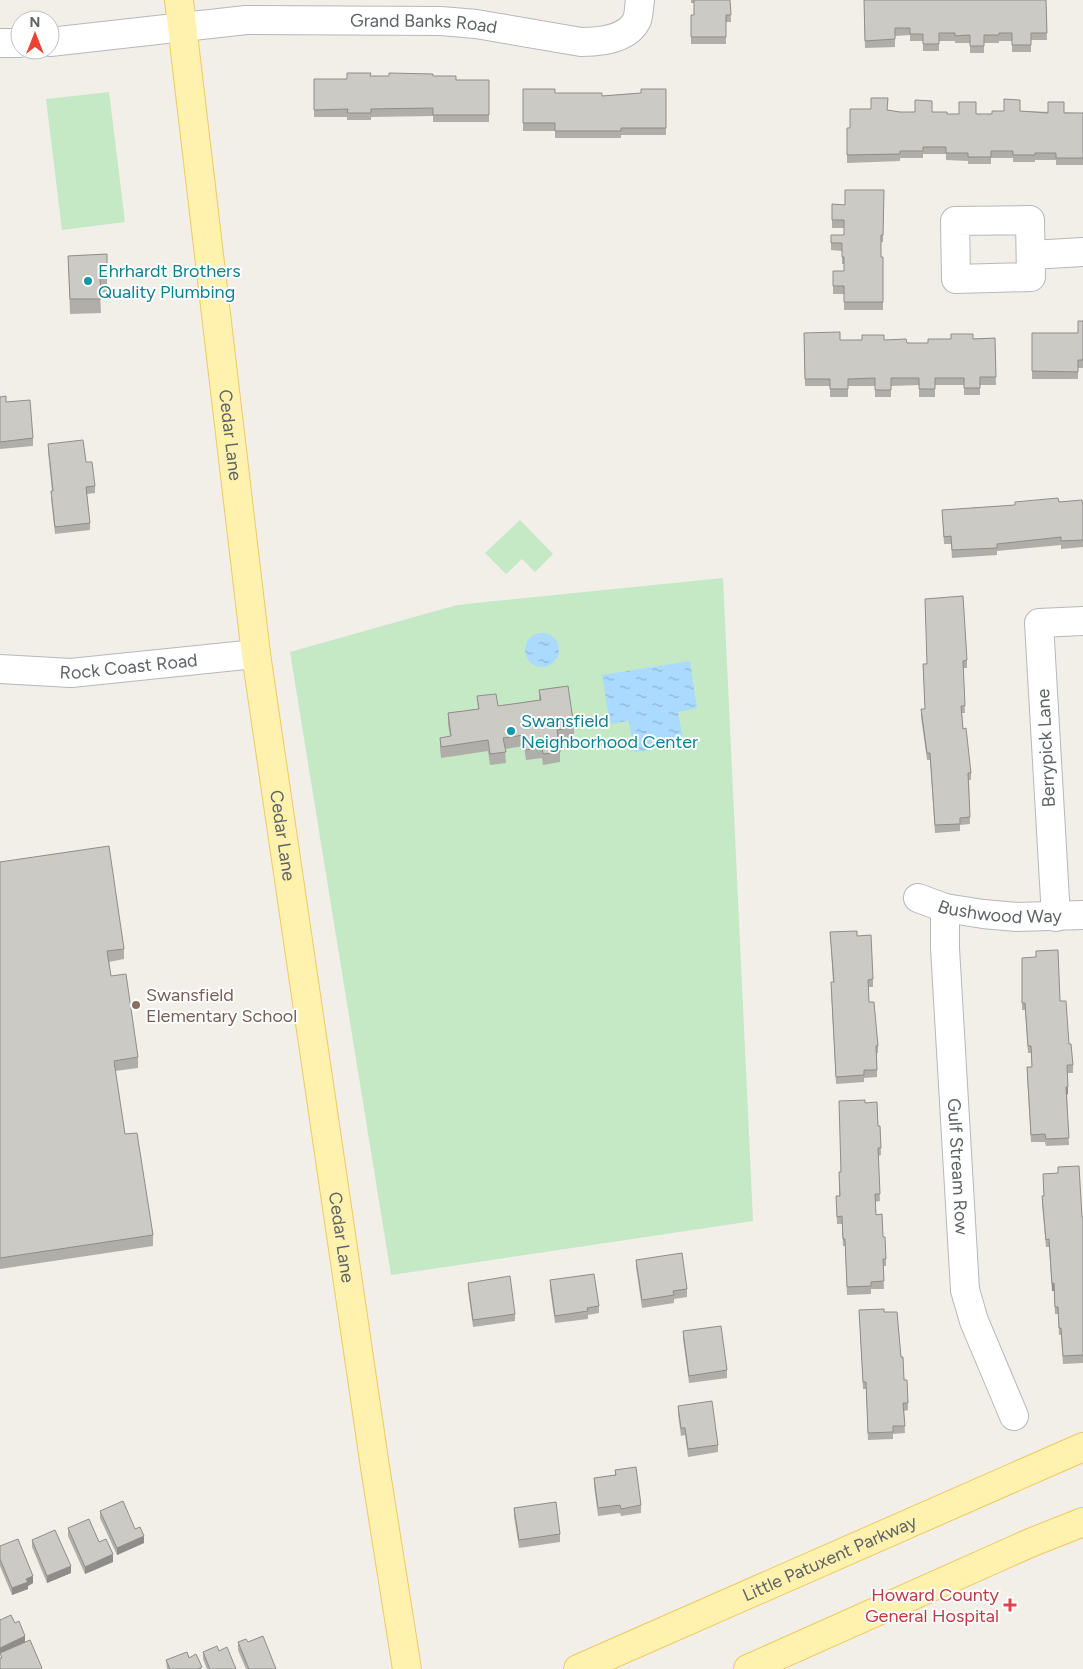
<svg xmlns="http://www.w3.org/2000/svg" width="1083" height="1669" font-family="Figtree,sans-serif">
<defs>
<pattern id="water-ripples" width="26" height="14" patternUnits="userSpaceOnUse" patternTransform="scale(1.25)"><rect width="26" height="14" fill="#aadaff"/><path d="M2 4q2-2 4 0t4 0M15 11q2-2 4 0t4 0" fill="none" stroke="#8eb4d2"/></pattern>
</defs>
<rect width="100%" height="100%" fill="#f1efe8"/>
<g fill="#c5e8c5">
<path d="M 109,92 L 125,222 L 62,230 L 46,99 Z"/>
<path d="M 520,520 L 553,554 L 535,572 L 522,559 L 506,574 L 485,553 Z"/>
<path d="M 723,578 L 753,1221 L 391,1275 L 290,652 L 457,605 Z"/>
</g>
<g fill="url(#water-ripples)">
<circle cx="542" cy="650" r="17"/>
<path d="M 690,661 L 697,708 L 678,712 L 684,745 L 634,752 L 629,721 L 610,724 L 602,675 Z"/>
</g>
<g fill="none" stroke-linecap="round" stroke-linejoin="round">
<defs>
<g id="minor">
<path id="s1" d="M 50,42 L 246,20 L 441,21 L 476,24 L 581,42 C 600,42 628,39 637,20 C 639,14 639,6 640,0"/>
<path d="M 0,43 L 20,43"/>
<path d="M 1030,220 L 1031,277 L 956,279 L 955,221 Z"/>
<path d="M 1031,255 L 1083,252"/>
<path id="s2" d="M 0,669 L 71,673 L 256,654"/>
<path id="s3" d="M 918,898 L 945,908 L 983,914 L 1017,917 L 1083,915"/>
<path id="s4" d="M 945,908 L 945,948 L 965,1290 L 974,1321 L 1014,1416"/>
<path d="M 1056,917 L 1039,623 L 1083,621"/>
</g>
<g id="major">
<path id="s5" d="M 179,0 L 256,654 L 375,1467 L 407,1669"/>
<path id="s6" d="M 578,1669 L 1083,1447"/>
<path d="M 748,1669 L 1030,1543 L 1083,1522"/>
</g>
</defs>
<use href="#minor" stroke="#b5b8bc" stroke-width="30"/>
<use href="#major" stroke="#f2c960" stroke-width="30"/>
<use href="#minor" stroke="#fff" stroke-width="28"/>
<use href="#major" stroke="#fff2af" stroke-width="28"/>
</g>
<g fill="#afaea9">
<path d="M 691,0 L 730,0 L 731,22 L 726,22 L 726,44 L 691,44 L 691,15 L 694,15 L 694,3 L 691,3 Z"/>
<path d="M 864,0 L 1046,0 L 1047,40 L 1031,40 L 1031,52 L 1012,52 L 1012,41 L 999,41 L 999,43 L 984,43 L 984,53 L 970,53 L 970,43 L 955,43 L 955,41 L 939,41 L 939,51 L 923,51 L 923,41 L 910,41 L 910,35 L 895,36 L 895,47 L 865,48 Z"/>
<path d="M 371,76 L 433,76 L 456,80 L 489,80 L 489,122 L 433,122 L 433,116 L 371,117 L 371,120 L 347,120 L 347,117 L 314,117 L 314,79 L 347,79 Z"/>
<path d="M 523,89 L 555,93 L 602,96 L 641,93 L 666,89 L 666,135 L 621,135 L 621,138 L 555,138 L 555,131 L 523,131 Z"/>
<path d="M 888,110 L 900,112 L 932,112 L 947,114 L 992,114 L 1020,111 L 1083,113 L 1083,165 L 1056,165 L 1056,160 L 1035,160 L 1035,162 L 1013,162 L 1013,158 L 991,158 L 991,164 L 968,164 L 968,161 L 946,160 L 946,154 L 923,154 L 923,158 L 900,158 L 900,161 L 847,163 L 847,128 L 850,128 Z"/>
<path d="M 884,190 L 883,242 L 881,242 L 881,257 L 883,257 L 883,310 L 844,310 L 844,294 L 833,294 L 833,271 L 844,271 L 844,264 L 842,264 L 842,251 L 831,250 L 831,235 L 844,235 L 844,228 L 832,228 L 832,204 L 845,205 Z"/>
<path d="M 107,254 L 107,292 L 100,293 L 101,313 L 70,314 L 68,256 Z"/>
<path d="M 1083,321 L 1083,368 L 1078,368 L 1078,379 L 1032,379 L 1032,333 L 1078,333 Z"/>
<path d="M 804,333 L 840,340 L 884,340 L 907,343 L 928,343 L 973,339 L 995,338 L 996,385 L 980,385 L 980,395 L 964,395 L 964,385 L 935,385 L 935,397 L 919,397 L 919,385 L 891,386 L 891,397 L 875,397 L 875,386 L 848,386 L 848,397 L 830,397 L 830,386 L 805,386 Z"/>
<path d="M 0,397 L 6,402 L 33,438 L 33,446 L 0,449 Z"/>
<path d="M 48,444 L 86,462 L 95,486 L 95,493 L 87,494 L 90,523 L 90,530 L 55,534 L 51,498 L 51,491 L 52,491 L 48,451 Z"/>
<path d="M 1059,502 L 1083,505 L 1083,547 L 1061,549 L 1061,545 L 997,551 L 997,555 L 952,558 L 951,544 L 944,544 L 942,510 Z"/>
<path d="M 967,660 L 967,668 L 963,668 L 965,713 L 962,713 L 963,729 L 971,773 L 971,780 L 969,780 L 970,824 L 960,825 L 960,831 L 935,833 L 930,760 L 927,760 L 921,717 L 921,709 L 925,709 L 923,664 Z"/>
<path d="M 539,690 L 574,727 L 574,738 L 559,740 L 560,752 L 560,762 L 543,765 L 542,758 L 526,760 L 524,746 L 505,749 L 506,763 L 490,765 L 488,751 L 441,758 L 440,749 L 440,738 L 450,736 L 448,724 L 448,713 L 478,709 L 477,696 L 498,706 L 539,700 Z"/>
<path d="M 0,862 L 124,949 L 124,959 L 109,962 L 111,976 L 138,1057 L 138,1068 L 115,1071 L 125,1134 L 153,1235 L 153,1246 L 0,1269 Z"/>
<path d="M 830,932 L 857,936 L 873,979 L 873,987 L 869,987 L 869,1002 L 878,1046 L 878,1053 L 877,1053 L 877,1077 L 864,1078 L 864,1082 L 836,1084 L 831,989 L 833,982 Z"/>
<path d="M 1022,958 L 1060,1001 L 1073,1065 L 1073,1073 L 1068,1073 L 1068,1094 L 1067,1095 L 1069,1145 L 1046,1146 L 1045,1142 L 1031,1142 L 1027,1075 L 1027,1067 L 1032,1067 L 1031,1053 L 1028,1053 L 1025,1010 L 1022,1010 Z"/>
<path d="M 865,1103 L 878,1126 L 880,1126 L 881,1155 L 878,1156 L 880,1201 L 875,1202 L 876,1215 L 883,1237 L 886,1259 L 886,1266 L 883,1266 L 884,1289 L 871,1289 L 871,1294 L 847,1295 L 845,1246 L 843,1246 L 842,1224 L 837,1224 L 836,1196 L 839,1196 L 839,1172 L 841,1172 Z"/>
<path d="M 1043,1174 L 1082,1217 L 1083,1217 L 1083,1363 L 1063,1364 L 1061,1335 L 1059,1335 L 1058,1314 L 1055,1314 L 1054,1291 L 1052,1291 L 1049,1247 L 1046,1247 L 1042,1203 L 1042,1196 L 1044,1196 Z"/>
<path d="M 636,1260 L 687,1289 L 687,1297 L 674,1299 L 674,1303 L 642,1308 L 636,1267 Z"/>
<path d="M 550,1280 L 599,1306 L 599,1313 L 588,1315 L 588,1319 L 555,1323 L 550,1288 Z"/>
<path d="M 468,1283 L 515,1314 L 515,1321 L 473,1327 L 468,1290 Z"/>
<path d="M 859,1310 L 884,1312 L 901,1357 L 908,1403 L 908,1410 L 904,1411 L 905,1433 L 893,1434 L 893,1439 L 868,1440 L 866,1389 L 863,1389 Z"/>
<path d="M 683,1331 L 727,1370 L 727,1378 L 689,1383 L 683,1339 Z"/>
<path d="M 678,1406 L 718,1445 L 718,1452 L 688,1457 L 685,1435 L 681,1436 L 678,1414 Z"/>
<path d="M 615,1470 L 641,1505 L 641,1513 L 621,1516 L 620,1513 L 598,1516 L 594,1485 L 594,1478 L 615,1475 Z"/>
<path d="M 514,1508 L 560,1534 L 560,1542 L 519,1548 L 514,1516 Z"/>
<path d="M 100,1511 L 144,1543 L 117,1555 L 100,1518 Z"/>
<path d="M 68,1528 L 99,1542 L 113,1562 L 85,1574 L 68,1536 Z"/>
<path d="M 32,1540 L 71,1573 L 47,1583 L 32,1547 Z"/>
<path d="M 0,1546 L 33,1583 L 28,1586 L 28,1589 L 12,1595 L 0,1566 Z"/>
<path d="M 238,1642 L 248,1642 L 276,1669 L 246,1669 L 238,1650 Z"/>
<path d="M 219,1651 L 236,1669 L 207,1669 L 203,1659 L 203,1652 Z"/>
<path d="M 189,1658 L 202,1669 L 167,1669 L 166,1660 Z"/>
</g>
<g fill="#8f8d8a">
<path d="M 1066,1087 L 1068,1087 L 1068,1094 L 1066,1095 Z"/>
<path d="M 1054,1283 L 1054,1291 L 1052,1291 L 1052,1284 Z"/>
<path d="M 144,1536 L 144,1543 L 117,1555 L 117,1548 Z"/>
<path d="M 113,1554 L 113,1562 L 85,1574 L 85,1567 Z"/>
<path d="M 71,1566 L 71,1573 L 47,1583 L 47,1576 Z"/>
<path d="M 33,1576 L 33,1583 L 28,1586 L 28,1589 L 12,1595 L 12,1588 L 26,1579 Z"/>
<path d="M 25,1636 L 25,1644 L 0,1653 L 0,1655 L 0,1648 Z"/>
</g>
<g fill="#cccac5" stroke="#8f8d8a">
<path d="M 694,0 L 730,0 L 731,15 L 726,15 L 726,37 L 691,37 L 691,15 L 694,15 Z"/>
<path d="M 864,0 L 1046,0 L 1047,33 L 1031,33 L 1031,45 L 1012,45 L 1012,33 L 999,33 L 999,35 L 984,35 L 984,46 L 970,46 L 970,35 L 955,36 L 955,33 L 939,33 L 939,44 L 923,44 L 923,34 L 910,34 L 910,28 L 895,28 L 895,39 L 865,41 Z"/>
<path d="M 347,73 L 371,73 L 370,76 L 389,76 L 389,73 L 433,74 L 433,76 L 456,76 L 456,80 L 489,80 L 489,115 L 433,115 L 433,108 L 371,109 L 371,113 L 347,113 L 348,109 L 314,110 L 314,79 L 347,79 Z"/>
<path d="M 523,89 L 555,89 L 555,93 L 602,93 L 602,96 L 641,93 L 641,89 L 666,89 L 666,128 L 621,128 L 621,131 L 555,131 L 555,123 L 523,123 Z"/>
<path d="M 871,98 L 888,98 L 887,110 L 900,112 L 915,112 L 915,100 L 932,101 L 932,112 L 947,112 L 947,114 L 959,114 L 959,102 L 976,102 L 976,114 L 992,114 L 992,111 L 1004,111 L 1004,99 L 1020,100 L 1020,111 L 1048,113 L 1048,102 L 1064,102 L 1064,113 L 1083,113 L 1083,158 L 1056,158 L 1056,153 L 1035,153 L 1035,155 L 1013,155 L 1013,151 L 991,151 L 991,157 L 968,157 L 968,153 L 946,153 L 946,147 L 923,147 L 923,151 L 900,151 L 900,154 L 847,155 L 847,128 L 850,128 L 850,109 L 871,109 Z"/>
<path d="M 845,190 L 884,190 L 883,235 L 881,235 L 881,257 L 883,257 L 883,302 L 844,302 L 844,286 L 833,286 L 833,271 L 844,271 L 844,257 L 842,257 L 842,243 L 831,243 L 831,235 L 844,235 L 844,220 L 832,220 L 832,204 L 845,205 Z"/>
<path d="M 107,254 L 107,278 L 100,278 L 101,299 L 70,299 L 68,256 Z"/>
<path d="M 1078,321 L 1083,321 L 1083,360 L 1078,360 L 1078,372 L 1032,371 L 1032,333 L 1078,333 Z"/>
<path d="M 840,332 L 840,340 L 862,340 L 862,335 L 884,335 L 884,340 L 906,339 L 907,343 L 928,343 L 928,339 L 951,339 L 951,334 L 973,334 L 973,339 L 995,338 L 996,377 L 980,377 L 980,388 L 964,388 L 964,378 L 935,378 L 935,389 L 919,389 L 919,378 L 891,378 L 891,390 L 875,390 L 875,378 L 848,379 L 848,389 L 830,389 L 830,379 L 805,379 L 804,333 Z"/>
<path d="M 6,396 L 6,402 L 30,400 L 33,438 L 0,442 L 0,397 Z"/>
<path d="M 83,440 L 86,462 L 92,462 L 95,486 L 86,487 L 90,523 L 55,527 L 51,491 L 53,491 L 48,444 Z"/>
<path d="M 1058,498 L 1059,502 L 1082,500 L 1083,505 L 1083,540 L 1061,541 L 1061,537 L 997,544 L 997,548 L 952,550 L 951,536 L 944,537 L 942,510 L 1015,505 L 1015,502 Z"/>
<path d="M 963,596 L 967,660 L 963,661 L 965,706 L 961,706 L 963,729 L 966,728 L 971,773 L 968,773 L 970,817 L 960,818 L 960,824 L 935,825 L 930,753 L 927,753 L 921,709 L 925,709 L 923,664 L 927,664 L 925,599 Z"/>
<path d="M 568,686 L 574,727 L 557,730 L 560,752 L 543,754 L 542,747 L 526,750 L 524,735 L 503,738 L 506,752 L 490,754 L 488,740 L 441,747 L 440,738 L 451,736 L 448,713 L 479,709 L 477,696 L 496,694 L 498,706 L 541,700 L 539,690 Z"/>
<path d="M 109,846 L 124,949 L 107,951 L 111,976 L 126,974 L 138,1057 L 114,1061 L 125,1134 L 137,1133 L 153,1235 L 0,1258 L 0,862 Z"/>
<path d="M 857,931 L 857,936 L 871,935 L 873,979 L 868,980 L 869,1002 L 874,1002 L 878,1046 L 876,1046 L 877,1070 L 864,1070 L 864,1075 L 836,1077 L 831,982 L 834,982 L 830,932 Z"/>
<path d="M 1058,950 L 1060,1001 L 1066,1001 L 1069,1044 L 1071,1044 L 1073,1065 L 1067,1065 L 1068,1087 L 1066,1087 L 1069,1138 L 1046,1139 L 1045,1134 L 1031,1135 L 1027,1067 L 1032,1067 L 1031,1046 L 1028,1046 L 1025,1003 L 1022,1003 L 1022,958 L 1036,957 L 1036,951 Z"/>
<path d="M 865,1100 L 865,1103 L 877,1102 L 878,1126 L 880,1126 L 881,1148 L 878,1148 L 880,1194 L 875,1194 L 876,1215 L 882,1214 L 883,1237 L 885,1237 L 886,1259 L 883,1259 L 884,1281 L 871,1282 L 871,1286 L 847,1287 L 845,1239 L 843,1239 L 842,1216 L 837,1217 L 836,1196 L 840,1196 L 839,1172 L 841,1172 L 839,1101 Z"/>
<path d="M 1079,1166 L 1082,1217 L 1083,1217 L 1083,1355 L 1063,1356 L 1061,1328 L 1059,1328 L 1058,1307 L 1055,1307 L 1054,1283 L 1052,1284 L 1049,1239 L 1046,1240 L 1042,1196 L 1044,1196 L 1043,1174 L 1058,1173 L 1058,1167 Z"/>
<path d="M 682,1253 L 687,1289 L 673,1291 L 674,1295 L 642,1300 L 636,1260 Z"/>
<path d="M 594,1274 L 599,1306 L 587,1308 L 588,1311 L 555,1316 L 550,1280 Z"/>
<path d="M 510,1276 L 515,1314 L 473,1320 L 468,1283 Z"/>
<path d="M 884,1309 L 884,1312 L 897,1312 L 901,1357 L 903,1357 L 904,1380 L 907,1380 L 908,1403 L 903,1403 L 905,1426 L 893,1426 L 893,1432 L 868,1433 L 866,1382 L 863,1382 L 859,1310 Z"/>
<path d="M 721,1326 L 727,1370 L 689,1376 L 683,1331 Z"/>
<path d="M 712,1401 L 718,1445 L 688,1449 L 685,1428 L 681,1428 L 678,1406 Z"/>
<path d="M 636,1467 L 641,1505 L 621,1509 L 620,1505 L 598,1508 L 594,1478 L 616,1475 L 615,1470 Z"/>
<path d="M 123,1501 L 135,1529 L 140,1527 L 144,1536 L 117,1548 L 100,1511 Z"/>
<path d="M 556,1502 L 560,1534 L 519,1540 L 514,1508 Z"/>
<path d="M 89,1519 L 99,1542 L 106,1539 L 113,1554 L 85,1567 L 68,1528 Z"/>
<path d="M 55,1530 L 71,1566 L 47,1576 L 32,1540 Z"/>
<path d="M 18,1539 L 33,1576 L 26,1579 L 28,1582 L 12,1588 L 0,1559 L 0,1546 Z"/>
<path d="M 11,1615 L 15,1623 L 19,1621 L 25,1636 L 0,1648 L 0,1620 Z"/>
<path d="M 263,1636 L 276,1669 L 249,1669 L 238,1642 L 246,1639 L 248,1642 Z"/>
<path d="M 30,1640 L 42,1668 L 40,1669 L 0,1669 L 0,1658 L 2,1658 L 0,1653 Z"/>
<path d="M 217,1646 L 219,1651 L 227,1647 L 236,1669 L 210,1669 L 203,1652 Z"/>
<path d="M 187,1652 L 189,1658 L 196,1654 L 202,1667 L 198,1669 L 170,1669 L 166,1660 Z"/>
</g>
<g fill="#0f9aa8" stroke="#fff" stroke-width="2">
<circle cx="88" cy="281" r="5"/>
<circle cx="511" cy="731" r="5"/>
</g>
<circle fill="#8d6e63" stroke="#fff" stroke-width="2" cx="136" cy="1005" r="5"/>
<path fill="#e0444e" stroke="#fff" stroke-width="2" d="M1007.5 1597.5h5v5h5v5h-5v5h-5v-5h-5v-5h5z"/>
<g text-anchor="middle" dominant-baseline="central" stroke-width="4" stroke-linejoin="round" paint-order="stroke">
<g font-size="18" fill="#5f6368" stroke="#fff">
<text stroke="none"><textPath href="#s1" startOffset="375">Grand Banks Road</textPath></text>
<text stroke="none"><textPath href="#s5" startOffset="438">Cedar Lane</textPath></text>
<text stroke="none"><textPath href="#s2" startOffset="129">Rock Coast Road</textPath></text>
<text transform="translate(1046 748) rotate(-93)">Berrypick Lane</text>
<text stroke="none"><textPath href="#s5" startOffset="842">Cedar Lane</textPath></text>
<text stroke="none"><textPath href="#s3" startOffset="84">Bushwood Way</textPath></text>
<text stroke="none"><textPath href="#s4" startOffset="259">Gulf Stream Row</textPath></text>
<text stroke="none"><textPath href="#s5" startOffset="1248">Cedar Lane</textPath></text>
<text stroke="none"><textPath href="#s6" startOffset="275">Little Patuxent Parkway</textPath></text>
</g>
<g font-size="18" fill="#0d838f" stroke="#fff" text-anchor="start">
<text x="98" y="271">Ehrhardt Brothers<tspan x="98" dy="21">Quality Plumbing</tspan></text>
<text x="521" y="721">Swansfield<tspan x="521" dy="21">Neighborhood Center</tspan></text>
</g>
<g font-size="18" fill="#785e54" stroke="#fff" text-anchor="start">
<text x="146" y="995">Swansfield<tspan x="146" dy="21">Elementary School</tspan></text>
</g>
<g font-size="18" fill="#be3a42" stroke="#fff" text-anchor="end">
<text x="999" y="1595">Howard County<tspan x="999" dy="21">General Hospital</tspan></text>
</g>
</g>
<g transform="translate(35 35)"><circle r="24" fill="#ffffff" stroke="#bfc1c3"/>
<path d="M0-4L9 19L0 12L-9 19Z" fill="#ea4335"/>
<text y="-8" font-size="14" font-weight="bold" text-anchor="middle" fill="#5f6368">N</text>
</g>
</svg>
